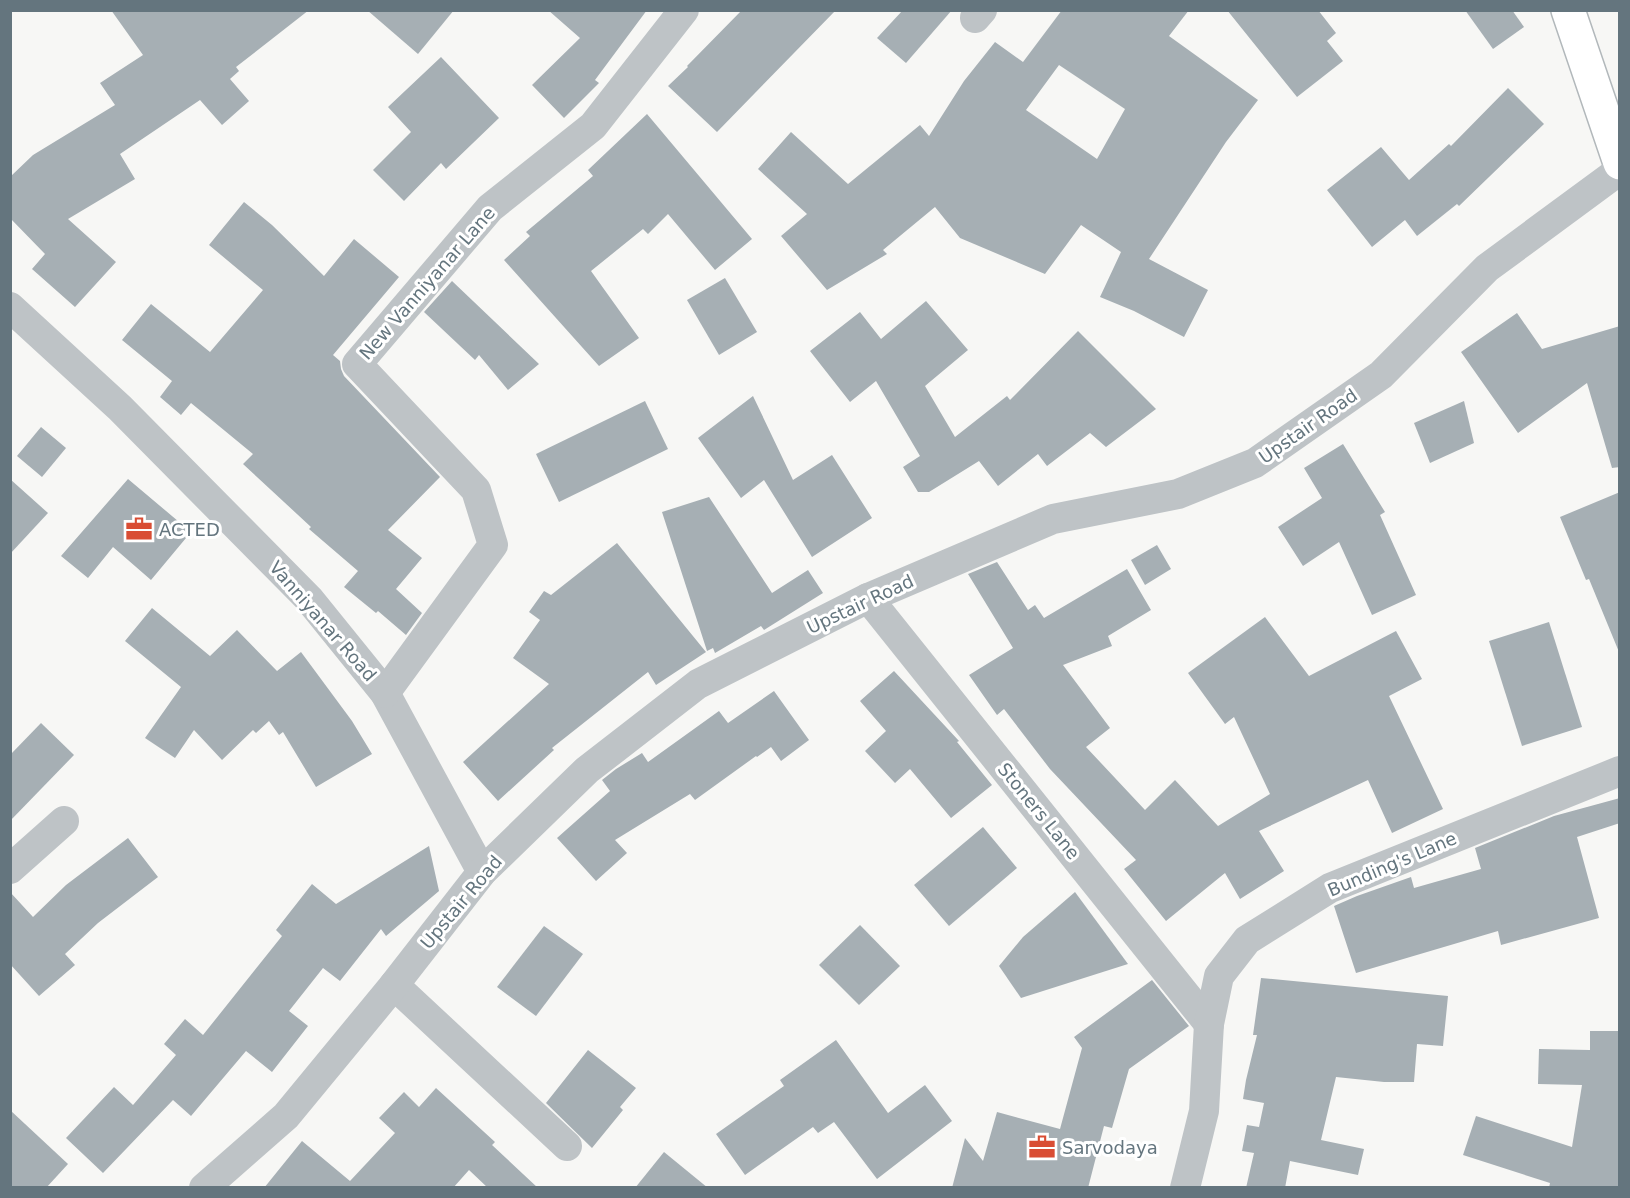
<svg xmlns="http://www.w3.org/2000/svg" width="1630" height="1198" font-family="'DejaVu Sans',sans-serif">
<rect width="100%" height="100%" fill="#f7f7f5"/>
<g fill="#a6afb4" fill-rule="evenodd">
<path d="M 111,10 L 309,10 L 236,67 L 239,71 L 230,79 L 249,101 L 222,125 L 200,100 L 120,154 L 135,179 L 68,219 L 116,262 L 75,307 L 32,269 L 45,254 L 10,218 L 10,177 L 33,155 L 115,105 L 100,83 L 143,55 Z"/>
<path d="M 367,10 L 454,10 L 418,54 Z"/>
<path d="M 548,10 L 647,10 L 595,80 L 599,83 L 564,118 L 532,85 L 580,38 Z"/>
<path d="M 742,10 L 836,10 L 717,132 L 668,86 L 688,67 L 687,66 Z"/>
<path d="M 903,10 L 952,10 L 906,63 L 877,38 Z"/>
<path d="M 1062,10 L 1189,10 L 1169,36 L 1258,100 L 1226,142 L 1149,259 L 1208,290 L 1184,337 L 1134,311 L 1100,297 L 1121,252 L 1081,225 L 1045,274 L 960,238 L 935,207 L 883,250 L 887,254 L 827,290 L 781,236 L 807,214 L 758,169 L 791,132 L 848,184 L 920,125 L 929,136 L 964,81 L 995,42 L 1023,62 ZM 1059,65 L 1125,109 L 1097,159 L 1026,110 Z"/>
<path d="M 1227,10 L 1318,10 L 1336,33 L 1327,41 L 1343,61 L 1297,97 Z"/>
<path d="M 1465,10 L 1512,10 L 1524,27 L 1493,49 Z"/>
<path d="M 441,57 L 499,118 L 446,169 L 441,163 L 404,201 L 373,170 L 411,132 L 388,107 Z"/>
<path d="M 1508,88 L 1544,124 L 1459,206 L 1457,204 L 1417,236 L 1405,220 L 1372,247 L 1327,190 L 1381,147 L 1409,180 L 1449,144 L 1451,146 Z"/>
<path d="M 647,114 L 752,239 L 715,270 L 668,214 L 648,234 L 643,229 L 591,271 L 639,338 L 599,366 L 504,260 L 530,236 L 526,232 L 593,176 L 588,170 Z"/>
<path d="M 244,202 L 272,225 L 324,276 L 354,239 L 399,277 L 333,355 L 340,361 L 341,369 L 344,376 L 440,477 L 388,530 L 422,558 L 396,589 L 422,613 L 406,635 L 378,611 L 376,613 L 344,587 L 358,571 L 309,529 L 311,527 L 243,464 L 253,454 L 191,403 L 181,415 L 160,397 L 172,381 L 122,340 L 151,304 L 210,352 L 263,290 L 209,245 Z"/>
<path d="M 725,278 L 757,332 L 719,355 L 687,300 Z"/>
<path d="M 452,281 L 539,364 L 508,390 L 479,355 L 475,360 L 424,312 Z"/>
<path d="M 926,301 L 968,350 L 925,386 L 955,437 L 1007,396 L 1010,400 L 1078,331 L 1156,409 L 1106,447 L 1090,433 L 1047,466 L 1038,454 L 998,486 L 979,461 L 929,492 L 918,492 L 903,467 L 920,456 L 876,381 L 850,402 L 810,351 L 860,312 L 881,339 Z"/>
<path d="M 1517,313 L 1542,349 L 1620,326 L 1620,467 L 1612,468 L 1587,383 L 1518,433 L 1461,352 Z"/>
<path d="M 753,396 L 793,480 L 832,455 L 872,518 L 812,557 L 764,480 L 741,498 L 698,438 Z"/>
<path d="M 645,401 L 668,449 L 559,502 L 536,454 Z"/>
<path d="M 1464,401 L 1474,443 L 1430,463 L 1414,423 Z"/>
<path d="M 41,427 L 66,448 L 42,477 L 17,456 Z"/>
<path d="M 1343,444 L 1385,512 L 1380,515 L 1416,595 L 1372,615 L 1339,542 L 1303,566 L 1278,527 L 1322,498 L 1304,468 Z"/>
<path d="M 10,479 L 48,513 L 10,554 Z"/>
<path d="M 128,479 L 191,532 L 151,580 L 113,547 L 88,578 L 61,556 Z"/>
<path d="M 1620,492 L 1620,652 L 1619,652 L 1589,579 L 1586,580 L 1560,517 Z"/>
<path d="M 709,497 L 772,593 L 808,570 L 823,593 L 764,630 L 761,626 L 715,653 L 713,648 L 707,651 L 662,512 Z"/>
<path d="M 617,543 L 706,652 L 656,685 L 648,672 L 552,748 L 554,750 L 498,801 L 463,762 L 549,684 L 513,658 L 540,620 L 529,612 L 544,591 L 551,595 Z"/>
<path d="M 1157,545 L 1171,569 L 1145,585 L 1131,560 Z"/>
<path d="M 997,562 L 1028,610 L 1035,605 L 1044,618 L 1127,569 L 1151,610 L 1108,636 L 1112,646 L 1063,665 L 1110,728 L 1086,747 L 1145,810 L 1175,780 L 1218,826 L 1270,794 L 1234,717 L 1225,724 L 1188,673 L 1265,617 L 1309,676 L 1396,631 L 1422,679 L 1389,696 L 1443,809 L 1392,833 L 1368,780 L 1259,831 L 1284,871 L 1240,899 L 1225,873 L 1166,921 L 1124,869 L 1136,860 L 1050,769 L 1004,709 L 997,715 L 969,675 L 1013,648 L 968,574 Z"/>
<path d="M 152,608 L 210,656 L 237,630 L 277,671 L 301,652 L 352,721 L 372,754 L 316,787 L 283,732 L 279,735 L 269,721 L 256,733 L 253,730 L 222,760 L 194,730 L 175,758 L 145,738 L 181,687 L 125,641 Z"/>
<path d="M 1549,622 L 1582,727 L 1522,746 L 1489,641 Z"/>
<path d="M 894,671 L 959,741 L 957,742 L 992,785 L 951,818 L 910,769 L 895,783 L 865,751 L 886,731 L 860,701 Z"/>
<path d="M 774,691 L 809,740 L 781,761 L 771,747 L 757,757 L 756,756 L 695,800 L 690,794 L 615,840 L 627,853 L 596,881 L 557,838 L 610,791 L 602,780 L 616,769 L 642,753 L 648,762 L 719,711 L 728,723 Z"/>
<path d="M 41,723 L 74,755 L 10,821 L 10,755 Z"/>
<path d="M 1620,798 L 1620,823 L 1577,837 L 1599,918 L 1501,945 L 1498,931 L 1356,973 L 1334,906 L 1357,896 L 1411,877 L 1414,888 L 1481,869 L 1475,848 L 1554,816 Z"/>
<path d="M 983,827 L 1017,868 L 949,926 L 914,885 Z"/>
<path d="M 128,838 L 158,877 L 98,923 L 65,954 L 75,965 L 39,996 L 10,964 L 10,892 L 33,917 L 66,885 Z"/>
<path d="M 429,846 L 439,891 L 386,936 L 381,929 L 340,981 L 323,968 L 289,1011 L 308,1026 L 272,1072 L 246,1051 L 191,1116 L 173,1100 L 103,1173 L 66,1138 L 114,1087 L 133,1105 L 176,1055 L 164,1044 L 185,1019 L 203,1035 L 282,936 L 276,930 L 312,884 L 336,904 Z"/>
<path d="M 1075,892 L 1128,964 L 1021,998 L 999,966 L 1023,937 Z"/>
<path d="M 860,925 L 900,966 L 859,1005 L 819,965 Z"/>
<path d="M 544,926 L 583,954 L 536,1016 L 497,987 Z"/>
<path d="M 1261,978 L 1448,996 L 1443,1046 L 1417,1044 L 1414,1082 L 1384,1082 L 1336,1077 L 1321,1140 L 1364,1149 L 1358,1175 L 1290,1161 L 1285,1188 L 1246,1188 L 1254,1153 L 1242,1151 L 1247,1125 L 1259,1127 L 1264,1103 L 1243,1099 L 1246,1080 L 1257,1035 L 1253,1035 Z"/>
<path d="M 1152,980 L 1189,1026 L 1129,1069 L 1112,1128 L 1104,1126 L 1088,1188 L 952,1188 L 965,1138 L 983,1161 L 997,1112 L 1060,1129 L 1082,1048 L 1074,1037 Z"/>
<path d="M 1590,1031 L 1620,1031 L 1620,1188 L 1549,1188 L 1550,1183 L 1463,1155 L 1476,1116 L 1572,1147 L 1582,1085 L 1538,1084 L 1539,1049 L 1590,1050 Z"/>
<path d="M 836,1040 L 888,1113 L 925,1085 L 952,1121 L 877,1179 L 834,1122 L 818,1133 L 813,1127 L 745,1175 L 716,1134 L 784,1086 L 780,1080 Z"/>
<path d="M 588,1050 L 636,1088 L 620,1107 L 623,1110 L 592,1148 L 546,1103 Z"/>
<path d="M 436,1088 L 495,1142 L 492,1145 L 538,1188 L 488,1188 L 469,1170 L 453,1188 L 264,1188 L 302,1141 L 350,1181 L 395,1133 L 379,1118 L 404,1092 L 419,1107 Z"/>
<path d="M 10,1110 L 68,1164 L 46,1188 L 10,1188 Z"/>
<path d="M 664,1152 L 708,1188 L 635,1188 Z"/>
</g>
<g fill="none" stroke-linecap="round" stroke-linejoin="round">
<defs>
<path id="primary" d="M 1568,10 L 1620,163"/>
</defs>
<use href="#primary" stroke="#b2b8bb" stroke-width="36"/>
<g stroke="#bec3c6" stroke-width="30">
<path d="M 975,18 L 982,10"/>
<path d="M 10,307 L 120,408 L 309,599 L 385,693 L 482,872"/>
<path d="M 868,598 L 1209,1024"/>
<path d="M 385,693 L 493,545 L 476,490 L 357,364 L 490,208 L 593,126 L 684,10"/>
<path d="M 10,869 L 64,821"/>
<path d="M 394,985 L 567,1146"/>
<path d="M 204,1188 L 286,1116 L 394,985 L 482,872 L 587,770 L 698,684 L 868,598 L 1053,519 L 1178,494 L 1255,463 L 1381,375 L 1487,268 L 1620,170"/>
<path d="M 1185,1188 L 1204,1111 L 1209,1024 L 1219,976 L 1247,940 L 1330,888 L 1620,771"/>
</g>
<use href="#primary" stroke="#fff" stroke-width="33"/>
</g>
<defs>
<symbol id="office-bare" viewBox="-9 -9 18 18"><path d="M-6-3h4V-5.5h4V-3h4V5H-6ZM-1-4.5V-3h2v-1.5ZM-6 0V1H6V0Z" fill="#d94d34" stroke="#fff" stroke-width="2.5" paint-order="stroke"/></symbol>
</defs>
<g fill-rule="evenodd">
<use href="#office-bare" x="120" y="510" width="38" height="38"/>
<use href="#office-bare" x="1023" y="1128" width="38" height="38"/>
</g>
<g text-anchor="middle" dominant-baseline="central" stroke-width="6" stroke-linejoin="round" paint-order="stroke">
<g font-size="18" fill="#64757e" stroke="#fff">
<text transform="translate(427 283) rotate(-49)">New Vanniyanar Lane</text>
<text transform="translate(1308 426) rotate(-35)">Upstair Road</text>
<text transform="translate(860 604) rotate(-25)">Upstair Road</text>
<text transform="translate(323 621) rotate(49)">Vanniyanar Road</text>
<text transform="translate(1039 811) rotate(51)">Stoners Lane</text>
<text transform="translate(1392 864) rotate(-23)">Bunding's Lane</text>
<text transform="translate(461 902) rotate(-50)">Upstair Road</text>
</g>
<g font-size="18" fill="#64757e" stroke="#fff" text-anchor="start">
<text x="159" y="529">ACTED</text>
<text x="1062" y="1147">Sarvodaya</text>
</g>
</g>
<rect width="1630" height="1198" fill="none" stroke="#64757e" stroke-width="24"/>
</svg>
